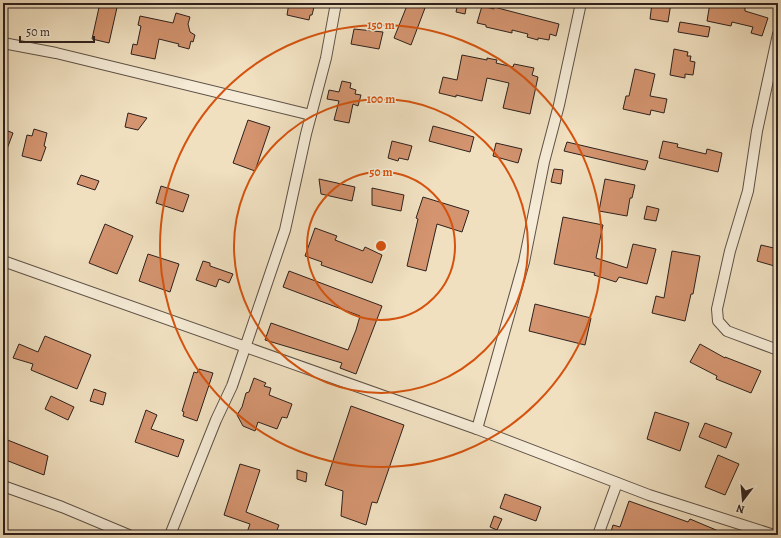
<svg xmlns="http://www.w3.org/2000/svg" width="781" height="538" font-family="Alegreya,serif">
<rect width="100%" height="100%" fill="#f0e0c0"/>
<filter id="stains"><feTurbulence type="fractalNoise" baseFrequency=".005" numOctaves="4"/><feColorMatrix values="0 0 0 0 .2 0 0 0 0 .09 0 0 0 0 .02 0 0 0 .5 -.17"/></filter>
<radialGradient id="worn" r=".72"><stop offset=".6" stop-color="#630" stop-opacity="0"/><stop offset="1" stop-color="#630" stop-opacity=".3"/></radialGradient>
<g fill="#d3946f" stroke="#2e211d">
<path d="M 100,3 L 118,3 L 109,43 L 92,39 Z"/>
<path d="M 289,3 L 315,3 L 312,15 L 310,15 L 309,20 L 287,15 Z"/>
<path d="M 408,3 L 425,8 L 411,45 L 394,38 Z"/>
<path d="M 458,3 L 467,3 L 465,14 L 456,12 Z"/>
<path d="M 652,3 L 671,3 L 668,22 L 650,19 Z"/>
<path d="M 710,3 L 736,4 L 736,6 L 745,8 L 745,11 L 768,18 L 762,36 L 751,33 L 753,27 L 732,22 L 731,26 L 707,21 Z"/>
<path d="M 482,6 L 494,9 L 494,7 L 559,24 L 556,36 L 550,34 L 549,40 L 538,38 L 538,40 L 527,37 L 528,34 L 512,30 L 512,33 L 486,27 L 486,25 L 477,23 Z"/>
<path d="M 176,13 L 190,17 L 188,24 L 190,32 L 195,35 L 193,42 L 191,41 L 189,49 L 178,46 L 179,44 L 159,39 L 155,59 L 131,54 L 133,44 L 137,45 L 141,26 L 138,25 L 140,16 L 173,23 Z"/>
<path d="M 680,22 L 710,27 L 708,37 L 678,32 Z"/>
<path d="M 354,29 L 383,32 L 379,49 L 351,44 Z"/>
<path d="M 674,49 L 688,52 L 687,56 L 691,56 L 690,61 L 695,62 L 693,75 L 685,74 L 685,78 L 670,75 Z"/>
<path d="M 462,55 L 487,60 L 487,58 L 497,60 L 496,63 L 513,67 L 514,64 L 534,68 L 532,75 L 538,77 L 530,114 L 503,108 L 509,83 L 487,78 L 482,101 L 456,95 L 456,97 L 439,93 L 443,77 L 457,80 Z"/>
<path d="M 635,69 L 655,74 L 650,96 L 667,99 L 664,113 L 651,110 L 650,115 L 623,109 L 626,96 L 629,96 Z"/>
<path d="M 342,81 L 351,83 L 350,88 L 356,90 L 355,94 L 361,95 L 358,106 L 353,104 L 349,123 L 334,120 L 339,101 L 327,99 L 329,90 L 339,92 Z"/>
<path d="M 128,113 L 147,118 L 138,130 L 125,127 Z"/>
<path d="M 248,120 L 270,127 L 255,171 L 233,163 Z"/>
<path d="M 433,126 L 474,137 L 470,152 L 429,141 Z"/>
<path d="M 3,129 L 13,133 L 4,157 L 3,157 Z"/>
<path d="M 34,129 L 47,133 L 44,146 L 46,147 L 41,161 L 22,156 L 27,135 L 32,136 Z"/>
<path d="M 392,141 L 412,146 L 408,160 L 399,158 L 398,161 L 388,158 Z"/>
<path d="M 663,141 L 678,144 L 677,147 L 706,154 L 707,149 L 722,153 L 718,172 L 659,158 Z"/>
<path d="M 567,142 L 648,161 L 645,170 L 564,151 Z"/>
<path d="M 496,143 L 522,149 L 518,163 L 493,156 Z"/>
<path d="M 554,169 L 563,170 L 561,184 L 551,182 Z"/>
<path d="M 81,175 L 99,181 L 95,190 L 77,184 Z"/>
<path d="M 319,179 L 355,187 L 352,201 L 321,194 Z"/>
<path d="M 605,179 L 635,185 L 632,198 L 630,198 L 627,216 L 599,211 Z"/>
<path d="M 161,186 L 189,195 L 183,212 L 156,203 Z"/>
<path d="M 372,188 L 404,195 L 401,211 L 372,205 Z"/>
<path d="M 423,197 L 469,211 L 462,232 L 437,224 L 426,271 L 407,266 L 418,219 L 416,218 Z"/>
<path d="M 647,206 L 659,209 L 656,221 L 644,219 Z"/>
<path d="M 563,217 L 603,225 L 596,258 L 627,268 L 633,244 L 656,249 L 647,284 L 619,277 L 616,282 L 594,275 L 595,273 L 554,264 Z"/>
<path d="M 105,224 L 133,236 L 117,274 L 89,263 Z"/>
<path d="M 315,228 L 337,236 L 335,240 L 363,251 L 365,247 L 382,255 L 372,283 L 321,265 L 322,262 L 305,256 Z"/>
<path d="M 761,245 L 778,249 L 778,267 L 757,261 Z"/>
<path d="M 672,251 L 700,256 L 693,294 L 691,294 L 685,321 L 652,313 L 656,296 L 664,298 Z"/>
<path d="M 148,254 L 179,264 L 170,292 L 139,281 Z"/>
<path d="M 203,261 L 210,263 L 210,266 L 233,274 L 229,283 L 219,279 L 216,287 L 196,280 Z"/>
<path d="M 289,271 L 382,306 L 356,374 L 340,368 L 342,363 L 265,340 L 271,323 L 348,350 L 356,330 L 360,316 L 283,287 Z"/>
<path d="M 535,304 L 591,318 L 585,345 L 529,331 Z"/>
<path d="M 45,336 L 91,355 L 77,389 L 31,370 L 33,364 L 13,358 L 19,344 L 38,352 Z"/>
<path d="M 700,344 L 725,358 L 725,357 L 761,371 L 751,393 L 716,379 L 717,376 L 690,362 Z"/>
<path d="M 199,369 L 213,373 L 197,421 L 183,416 L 184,412 L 182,411 L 194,372 L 197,373 Z"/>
<path d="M 254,378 L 266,383 L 264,386 L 271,388 L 269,395 L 292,404 L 287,418 L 282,417 L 277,429 L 258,422 L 255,431 L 243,426 L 237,415 L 242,407 L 246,393 L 249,392 Z"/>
<path d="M 94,389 L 106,393 L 103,405 L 90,401 Z"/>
<path d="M 51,396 L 74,407 L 68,420 L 45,409 Z"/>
<path d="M 351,406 L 404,425 L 377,503 L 372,502 L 366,525 L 341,516 L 343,491 L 325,485 Z"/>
<path d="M 146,410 L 157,415 L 151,429 L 184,440 L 178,457 L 135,442 Z"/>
<path d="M 655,412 L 689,423 L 680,451 L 647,439 Z"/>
<path d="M 705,423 L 732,433 L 726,448 L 699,437 Z"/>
<path d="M 5,439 L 48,456 L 44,475 L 3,459 L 3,447 Z"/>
<path d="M 718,455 L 739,464 L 725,495 L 705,487 Z"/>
<path d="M 240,464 L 260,470 L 246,512 L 279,525 L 275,535 L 246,535 L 250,524 L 224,515 Z"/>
<path d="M 297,470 L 307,473 L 306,482 L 297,479 Z"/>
<path d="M 505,494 L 541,507 L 536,521 L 500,508 Z"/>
<path d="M 629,501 L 688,522 L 690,519 L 728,535 L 610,535 L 613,525 L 620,527 Z"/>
<path d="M 494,516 L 502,519 L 497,530 L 490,527 Z"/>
</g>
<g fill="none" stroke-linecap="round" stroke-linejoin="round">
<defs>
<g id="minor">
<path d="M 581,3 L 559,105 L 544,162 L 524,262 L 477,429 L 649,495 L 774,535"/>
<path d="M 778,34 L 757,131 L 748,191 L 730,251 L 717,309 L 718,321 L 727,331 L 778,350"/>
<path d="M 3,43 L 56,53 L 311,115"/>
<path d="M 3,261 L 477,429"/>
<path d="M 3,486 L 62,507 L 129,535"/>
<path d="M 170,535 L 216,420 L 232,386 L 285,230 L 306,134 L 326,58 L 336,3"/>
<path d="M 598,535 L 617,483"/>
</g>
</defs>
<use href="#minor" stroke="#5e5146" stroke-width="12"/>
<use href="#minor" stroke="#f5ebd6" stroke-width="10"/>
</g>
<g fill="none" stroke="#d5530e" stroke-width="2">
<circle cx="381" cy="246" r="74"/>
<circle cx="381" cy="246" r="147"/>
<circle cx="381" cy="246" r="221"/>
</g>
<circle cx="381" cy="246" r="6" fill="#d5530e" stroke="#f5ebd6" stroke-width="2"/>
<g font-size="12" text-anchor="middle" font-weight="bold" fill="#d5530e" stroke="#f5ebd6" stroke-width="3" stroke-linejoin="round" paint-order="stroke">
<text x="381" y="29">150 m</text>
<text x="381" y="103">100 m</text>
<text x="381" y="176">50 m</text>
</g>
<rect width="781" height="538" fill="none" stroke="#f0e0c0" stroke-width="16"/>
<rect x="4" y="4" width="773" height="530" fill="none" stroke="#2e211d" stroke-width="2"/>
<rect x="8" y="8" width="765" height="522" fill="none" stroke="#2e211d"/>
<g transform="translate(743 500) rotate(196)" stroke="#f5ebd6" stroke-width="3" paint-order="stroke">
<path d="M0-3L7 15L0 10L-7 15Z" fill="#2e211d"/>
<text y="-6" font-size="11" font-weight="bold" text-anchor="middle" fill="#2e211d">N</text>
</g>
<path d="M20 36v6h74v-6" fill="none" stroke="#2e211d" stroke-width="2"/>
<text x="26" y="36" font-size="12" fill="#2e211d" stroke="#f5ebd6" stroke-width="3" paint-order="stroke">50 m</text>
<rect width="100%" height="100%" filter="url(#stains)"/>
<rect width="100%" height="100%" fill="url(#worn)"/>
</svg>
